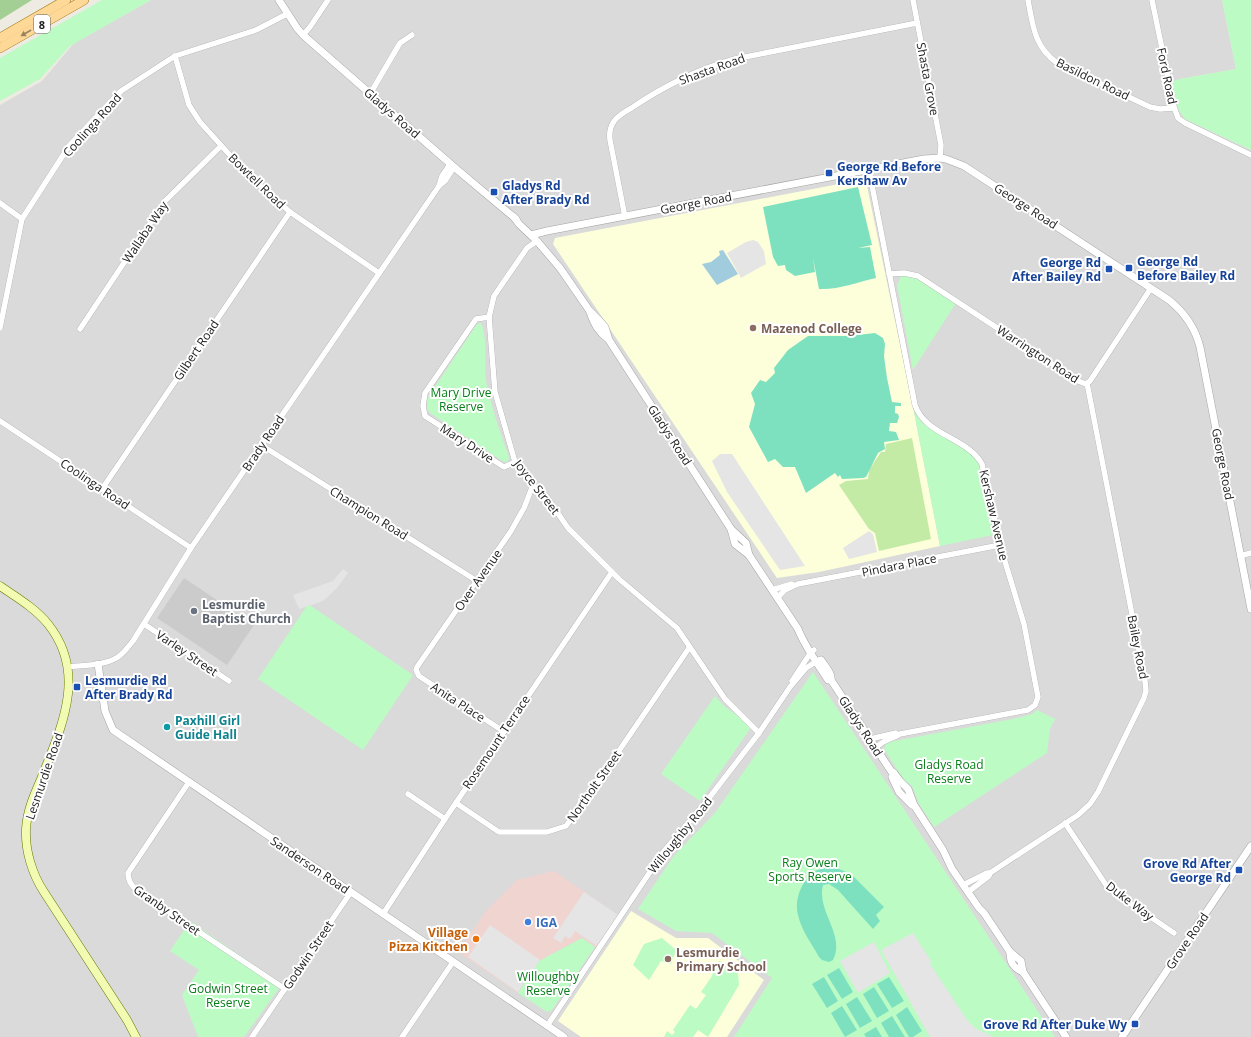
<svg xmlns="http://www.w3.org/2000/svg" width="1251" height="1037" font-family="'Open Sans',sans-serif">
<rect width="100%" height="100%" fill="#eeebe2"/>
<path fill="#dbdada" d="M 151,0 L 1222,0 L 1236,69 L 1180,79 L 1185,119 L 1251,150 L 1251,1037 L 0,1037 L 0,105 L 42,81 L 74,43 Z"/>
<path fill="#f0d4d0" d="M 554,871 L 618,915 L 597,946 L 595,947 L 582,938 L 539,961 L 518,993 L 458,952 L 486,911 L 517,880 Z"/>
<g fill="#fdffdb">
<path d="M 860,180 L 867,186 L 914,412 L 940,546 L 819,572 L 777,578 L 553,244 L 555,238 Z"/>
<path d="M 631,911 L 676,938 L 708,938 L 764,980 L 727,1037 L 581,1037 L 558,1021 Z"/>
</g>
<path fill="#cbcbcb" d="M 184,578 L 254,625 L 227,665 L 157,618 Z"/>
<path fill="#c4eba6" d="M 912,438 L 931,539 L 879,551 L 875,533 L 869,529 L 839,485 L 846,481 L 868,479 L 869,470 L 881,452 L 885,452 L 886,444 Z"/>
<path fill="#a3cf95" d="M 0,0 L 32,0 L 0,20 Z"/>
<g fill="#bdfbc5">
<path d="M 102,0 L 151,0 L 70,46 L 40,79 L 0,101 L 0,58 Z"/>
<path d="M 1222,0 L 1251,0 L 1251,150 L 1185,119 C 1176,109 1175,96 1172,84 L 1174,81 L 1180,79 L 1236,69 Z"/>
<path d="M 904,276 L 914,277 L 920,280 L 956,303 L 913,370 L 897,285 L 900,279 L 900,277 Z"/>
<path d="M 481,323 C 489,342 483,366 487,386 C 492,408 500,433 508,454 L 509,458 L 507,462 L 504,462 L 498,458 L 430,413 L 427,408 L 428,397 L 477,324 Z"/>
<path d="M 914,412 L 979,458 L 993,535 L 940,546 Z"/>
<path d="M 308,604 L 413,675 L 363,750 L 258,679 Z"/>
<path d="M 813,672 L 1055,1037 L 734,1037 L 772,978 L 712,933 L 676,931 L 638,909 L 673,857 L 715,813 Z"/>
<path d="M 715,696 L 724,706 L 752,726 L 700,801 L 661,774 Z"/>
<path d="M 1037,710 L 1055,719 L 1050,729 L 1047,753 L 934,827 L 919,804 L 912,786 L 903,779 L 884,749 L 886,744 L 889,742 L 1018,718 L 1032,714 Z"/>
<path d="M 190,921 L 282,984 L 244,1037 L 198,1037 L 182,995 L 199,970 L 170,951 Z"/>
<path d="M 582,938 L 595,947 L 552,1010 L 547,1012 L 518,993 L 539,961 Z"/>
<path d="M 662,938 L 676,950 L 671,964 L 661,961 L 649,980 L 633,965 L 644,944 Z"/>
<path d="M 719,961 L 726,963 L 738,973 L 739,985 L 708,1037 L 698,1030 L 693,1037 L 664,1037 L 667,1031 L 672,1035 L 675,1032 L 673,1030 L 690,1005 L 696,1009 L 706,995 L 701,992 L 712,976 L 714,969 Z"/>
</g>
<g fill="#7de1c0">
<path d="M 858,187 L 872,245 L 858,248 L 870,247 L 876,278 C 858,282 838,290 819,289 L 813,258 L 815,272 L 795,276 L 786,270 L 785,265 L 778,266 L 773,257 L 763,207 Z"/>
<path d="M 875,333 L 883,338 L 885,344 L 884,356 L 887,378 L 892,402 L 901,403 L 901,406 L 895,406 L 895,413 L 898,414 L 899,417 L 897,423 L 890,423 L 889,431 L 896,432 L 899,440 L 884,442 L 885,449 L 878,453 L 866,477 L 863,478 L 842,479 L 840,475 L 838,477 L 835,473 L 806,493 L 795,467 L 783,467 L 775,459 L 768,462 L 749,427 L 755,404 L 751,393 L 760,380 L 766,382 L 775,373 L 774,368 L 788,350 L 808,336 L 849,336 Z"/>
<path d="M 827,867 L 839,869 L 851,874 L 884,907 L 876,915 L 880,921 L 873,929 L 838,890 L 829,884 L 823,885 C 816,910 846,936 833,960 L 829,962 L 822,960 L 819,957 C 812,944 801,930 798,915 C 794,899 802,880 815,871 C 819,869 824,869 827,867 Z"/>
<path d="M 839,968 L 853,992 L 842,999 L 827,975 Z"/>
<path d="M 824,977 L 838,1001 L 827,1008 L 812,984 Z"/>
<path d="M 889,977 L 904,1001 L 892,1008 L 877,984 Z"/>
<path d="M 874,987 L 889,1011 L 877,1018 L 863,994 Z"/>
<path d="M 857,997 L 872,1021 L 860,1028 L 846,1004 Z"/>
<path d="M 842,1006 L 857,1030 L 845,1037 L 831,1013 Z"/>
<path d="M 907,1007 L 922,1031 L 913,1037 L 909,1037 L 896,1015 Z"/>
<path d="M 892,1016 L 905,1037 L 889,1037 L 881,1023 Z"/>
<path d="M 876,1027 L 882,1037 L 866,1037 L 864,1034 Z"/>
</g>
<g fill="#e5e5e5">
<path d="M 753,240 L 758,242 L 764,251 L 766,264 L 741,278 L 727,253 L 746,242 Z"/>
<path d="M 720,454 L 732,454 L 805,566 L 780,570 L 727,492 L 712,461 Z"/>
<path d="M 869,531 L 873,534 L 877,552 L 849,559 L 843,548 Z"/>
<path d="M 343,569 L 348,573 L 337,588 L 323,601 L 299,609 L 293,595 L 333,581 Z"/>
<path d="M 584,892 L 618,915 L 597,946 L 575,931 L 570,939 L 565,936 L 561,943 L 553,938 Z"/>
<path d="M 490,925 L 540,960 L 518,992 L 468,957 Z"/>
<path d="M 913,933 L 931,961 L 930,964 L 967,1020 L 975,1028 L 994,1037 L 930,1037 L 881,950 Z"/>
<path d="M 874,942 L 890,973 L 858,993 L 840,961 Z"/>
</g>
<path fill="#a1ccde" d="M 723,250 L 738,274 L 717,285 L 702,264 L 711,262 L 720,255 L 719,251 Z"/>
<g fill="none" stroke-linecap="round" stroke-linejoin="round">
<defs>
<g id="minor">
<path d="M 913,0 L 941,145 L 940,158"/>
<path d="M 1028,0 C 1033,26 1034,46 1057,63 L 1150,107 L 1160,109 L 1174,108"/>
<path d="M 1152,0 L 1174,107 L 1178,118 L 1185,123 L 1251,155"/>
<path d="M 303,35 L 310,27 L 328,0"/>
<path d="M 175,56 L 189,105 L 200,122 L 247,174 L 290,212 L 379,273"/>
<path d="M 370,94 L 400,43 L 412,35"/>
<path d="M 869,170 L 915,405 C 925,435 968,438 982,464 L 1000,545 L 1024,624 L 1038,697 L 1035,705 L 1028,710 L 900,734 C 890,741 886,737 876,748"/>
<path d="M 439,186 L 442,176 L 450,164"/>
<path d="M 0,203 L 22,219"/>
<path d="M 625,217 L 610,140 C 609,132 610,126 615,120 C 620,114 627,111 633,107 C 664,86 699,69 735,59 L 917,23"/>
<path d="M 537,241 L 527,248 L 494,296 L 489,317 L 495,392 L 515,462 L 533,485 L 546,496 L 568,528 L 619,579 L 677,628 L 725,699 L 759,733"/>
<path d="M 889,274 L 904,273 L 918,276 L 1078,381 L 1086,384 L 1090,381 L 1151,288"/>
<path d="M 489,317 L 476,319 L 425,393 L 423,406 L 425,416 L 504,467 L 515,462"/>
<path d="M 0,328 L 22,219 L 69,146 L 121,91 L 175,56 L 256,30 L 287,14"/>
<path d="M 80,329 L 165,201 L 221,146"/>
<path d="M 0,421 L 191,548"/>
<path d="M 261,445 L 477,581"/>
<path d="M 102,489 L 290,212"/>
<path d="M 1240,556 L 1251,553"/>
<path d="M 772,590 L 792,584"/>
<path d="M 777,598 L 785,590 L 798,584 L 1000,545"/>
<path d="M 144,624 L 229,681"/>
<path d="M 68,667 C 83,665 104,666 118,657 C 124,653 128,647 133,641 L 191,548 L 439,186 L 445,181 L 454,167"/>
<path d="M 792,681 L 811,652 L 814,650"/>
<path d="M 503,731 L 419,676 L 416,670 L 417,667 L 511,531 L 524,508 L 533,485"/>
<path d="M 870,739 L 896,733"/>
<path d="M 189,782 L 128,873 C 128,881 131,884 136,890 L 285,989"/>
<path d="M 408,794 L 445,819"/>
<path d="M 456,803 L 499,832 L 547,832 L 566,826 L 610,764 L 689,648"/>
<path d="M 1065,823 L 1108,888 L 1174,933"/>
<path d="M 963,885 L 987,873 L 990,873 L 1078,815 L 1090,804 L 1098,792 L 1144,698 L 1146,691 L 1145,681 L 1087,383"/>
<path d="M 968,892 L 989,876 L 990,873"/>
<path d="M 383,914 L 445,819 L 612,572"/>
<path d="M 547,1026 L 664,851 L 706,802 L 759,733 L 790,687 L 806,668 L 819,660"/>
<path d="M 252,1037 L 351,892"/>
<path d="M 402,1037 L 453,962"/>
</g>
<g id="tertiary">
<path d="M 279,0 L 297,28 L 303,35 L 454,167 L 516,219"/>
<path d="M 514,217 L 519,224 L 537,241 L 560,268 L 589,310 L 599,320 L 605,327 L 609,340 L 731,529 L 746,543 L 749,555 L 798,629 C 805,647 818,664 828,680 L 831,680 L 891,771 L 894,773 L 900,781 L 908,789 L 914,805 L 943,850 L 952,869 L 979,908 L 984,913 L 1010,952 L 1021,961 L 1023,972"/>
<path d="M 531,235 L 547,231 L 924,159 L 940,158 L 946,159 L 964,166 L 1169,300 C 1185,313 1195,327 1200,347 L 1251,609"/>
<path d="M 590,312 C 594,324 598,331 608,339"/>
<path d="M 731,529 L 735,544 L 749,555"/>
<path d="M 821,660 C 825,666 832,673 831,680"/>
<path d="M 98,664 L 105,711 L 113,730 L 564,1037"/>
<path d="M 892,777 L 899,792 L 912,805"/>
<path d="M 1010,952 C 1010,962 1013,968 1023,972 L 1066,1037"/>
<path d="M 1122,1037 L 1251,846"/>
</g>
<path id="secondary" d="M 0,586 C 16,597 35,608 48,624 C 88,674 61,728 41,779 C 34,795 27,811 26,829 C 25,850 32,874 44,892 L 127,1020 L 136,1037"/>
<g id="primary">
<path d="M 0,38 L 66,0"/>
<path d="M 0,48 L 84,0"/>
</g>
</defs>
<use href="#minor" stroke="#a4a4a4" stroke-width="6"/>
<use href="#tertiary" stroke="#a4a4a4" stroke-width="8"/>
<use href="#secondary" stroke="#637601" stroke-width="9"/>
<use href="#primary" stroke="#966d00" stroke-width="10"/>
<use href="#minor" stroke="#fff" stroke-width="5.5"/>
<use href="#tertiary" stroke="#fff" stroke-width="7"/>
<use href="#secondary" stroke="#f3fbb3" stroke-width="8"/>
<use href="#primary" stroke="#fed897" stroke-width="9"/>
</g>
<defs><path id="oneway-solid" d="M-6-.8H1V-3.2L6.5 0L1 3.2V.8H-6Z"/></defs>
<use fill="#998460" href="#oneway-solid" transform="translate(26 33) rotate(150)"/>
<g fill="#1a4fb4" stroke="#fff" stroke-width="1.5">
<rect x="825" y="169" width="8" height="8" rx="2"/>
<rect x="490" y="188" width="8" height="8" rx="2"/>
<rect x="1125" y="264" width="8" height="8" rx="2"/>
<rect x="1105" y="265" width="8" height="8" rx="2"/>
<rect x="73" y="683" width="8" height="8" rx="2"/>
<rect x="1235" y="866" width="8" height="8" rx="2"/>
<rect x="1131" y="1020" width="8" height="8" rx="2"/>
</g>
<g fill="#8d6e63" stroke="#fff" stroke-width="1.5">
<circle cx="753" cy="328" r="4"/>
<circle cx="668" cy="959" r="4"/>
</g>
<circle fill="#6b7280" stroke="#fff" stroke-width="1.5" cx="194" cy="611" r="4"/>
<circle fill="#0f9aa8" stroke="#fff" stroke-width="1.5" cx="167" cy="727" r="4"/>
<circle fill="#3f7fe0" stroke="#fff" stroke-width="1.5" cx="528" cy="922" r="4"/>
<circle fill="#e8710a" stroke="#fff" stroke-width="1.5" cx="476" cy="939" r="4"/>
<g text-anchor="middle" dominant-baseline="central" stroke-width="4" stroke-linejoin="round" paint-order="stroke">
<rect fill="#fff" stroke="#616161" stroke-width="1" x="34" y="15" width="16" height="18" rx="3"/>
<g font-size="11" font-weight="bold" fill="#1d1d1d">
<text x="42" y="24">8</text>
</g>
<g font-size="12" fill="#1d1d1d" stroke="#fff">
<text transform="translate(712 69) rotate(-20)">Shasta Road</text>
<text transform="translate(1167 76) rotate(78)">Ford Road</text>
<text transform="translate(928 79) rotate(79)">Shasta Grove</text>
<text transform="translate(1093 79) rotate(26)">Basildon Road</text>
<text transform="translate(392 113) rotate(41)">Gladys Road</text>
<text transform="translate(92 125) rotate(-48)">Coolinga Road</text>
<text transform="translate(257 181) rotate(44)">Bowtell Road</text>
<text transform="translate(696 203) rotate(-11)">George Road</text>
<text transform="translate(1026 206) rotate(33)">George Road</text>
<text transform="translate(145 232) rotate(-56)">Wallaba Way</text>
<text transform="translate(196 350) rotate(-56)">Gilbert Road</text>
<text transform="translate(1038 354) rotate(33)">Warrington Road</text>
<text transform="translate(670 435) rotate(57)">Gladys Road</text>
<text transform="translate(263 443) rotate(-56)">Brady Road</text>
<text transform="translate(467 443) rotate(33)">Mary Drive</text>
<text transform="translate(1223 464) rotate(79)">George Road</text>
<text transform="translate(95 484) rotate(34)">Coolinga Road</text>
<text transform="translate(537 487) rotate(52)">Joyce Street</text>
<text transform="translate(369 513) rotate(32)">Champion Road</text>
<text transform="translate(994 515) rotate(77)">Kershaw Avenue</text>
<text transform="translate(899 565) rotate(-11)">Pindara Place</text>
<text transform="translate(478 580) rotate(-55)">Over Avenue</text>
<text transform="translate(1138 647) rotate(79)">Bailey Road</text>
<text transform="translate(187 653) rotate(34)">Varley Street</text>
<text transform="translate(458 702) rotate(33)">Anita Place</text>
<text transform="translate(861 726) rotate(57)">Gladys Road</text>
<text transform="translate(496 742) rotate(-56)">Rosemount Terrace</text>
<text transform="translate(44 776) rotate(-71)">Lesmurdie Road</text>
<text transform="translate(594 786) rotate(-55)">Northolt Street</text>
<text transform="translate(680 835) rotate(-51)">Willoughby Road</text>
<text transform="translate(310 865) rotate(34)">Sanderson Road</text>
<text transform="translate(1130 901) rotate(37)">Duke Way</text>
<text transform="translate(167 910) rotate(35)">Granby Street</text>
<text transform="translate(1187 941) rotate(-56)">Grove Road</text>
<text transform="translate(308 955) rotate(-56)">Godwin Street</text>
</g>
<g font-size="12" font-weight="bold" fill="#164399" stroke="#fff" text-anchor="start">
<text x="837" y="166">George Rd Before<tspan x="837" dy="14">Kershaw Av</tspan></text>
<text x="502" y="185">Gladys Rd<tspan x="502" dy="14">After Brady Rd</tspan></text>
<text x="1137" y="261">George Rd<tspan x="1137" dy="14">Before Bailey Rd</tspan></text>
<text x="1101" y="262" text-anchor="end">George Rd<tspan x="1101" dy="14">After Bailey Rd</tspan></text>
<text x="85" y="680">Lesmurdie Rd<tspan x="85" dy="14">After Brady Rd</tspan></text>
<text x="1231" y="863" text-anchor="end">Grove Rd After<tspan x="1231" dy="14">George Rd</tspan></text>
<text x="1127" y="1024" text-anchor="end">Grove Rd After Duke Wy</text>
</g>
<g font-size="12" font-weight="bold" fill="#785e54" stroke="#fff" text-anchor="start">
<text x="761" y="328">Mazenod College</text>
<text x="676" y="952">Lesmurdie<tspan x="676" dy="14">Primary School</tspan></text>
</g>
<g font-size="12" fill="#087e19" stroke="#fff">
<text x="461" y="392">Mary Drive<tspan x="461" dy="14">Reserve</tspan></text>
<text x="949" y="764">Gladys Road<tspan x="949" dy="14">Reserve</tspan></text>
<text x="810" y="862">Ray Owen<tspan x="810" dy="14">Sports Reserve</tspan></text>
<text x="548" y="976">Willoughby<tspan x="548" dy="14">Reserve</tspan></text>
<text x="228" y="988">Godwin Street<tspan x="228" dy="14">Reserve</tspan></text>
</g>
<g font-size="12" font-weight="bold" fill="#5b616d" stroke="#fff" text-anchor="start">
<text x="202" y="604">Lesmurdie<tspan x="202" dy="14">Baptist Church</tspan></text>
</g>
<g font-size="12" font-weight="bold" fill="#0d838f" stroke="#fff" text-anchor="start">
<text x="175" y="720">Paxhill Girl<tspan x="175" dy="14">Guide Hall</tspan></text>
</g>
<g font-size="12" font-weight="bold" fill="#366cbe" stroke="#fff" text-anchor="start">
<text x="536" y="922">IGA</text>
</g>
<g font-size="12" font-weight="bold" fill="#c56008" stroke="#fff" text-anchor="end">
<text x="468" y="932">Village<tspan x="468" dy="14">Pizza Kitchen</tspan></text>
</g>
</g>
</svg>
